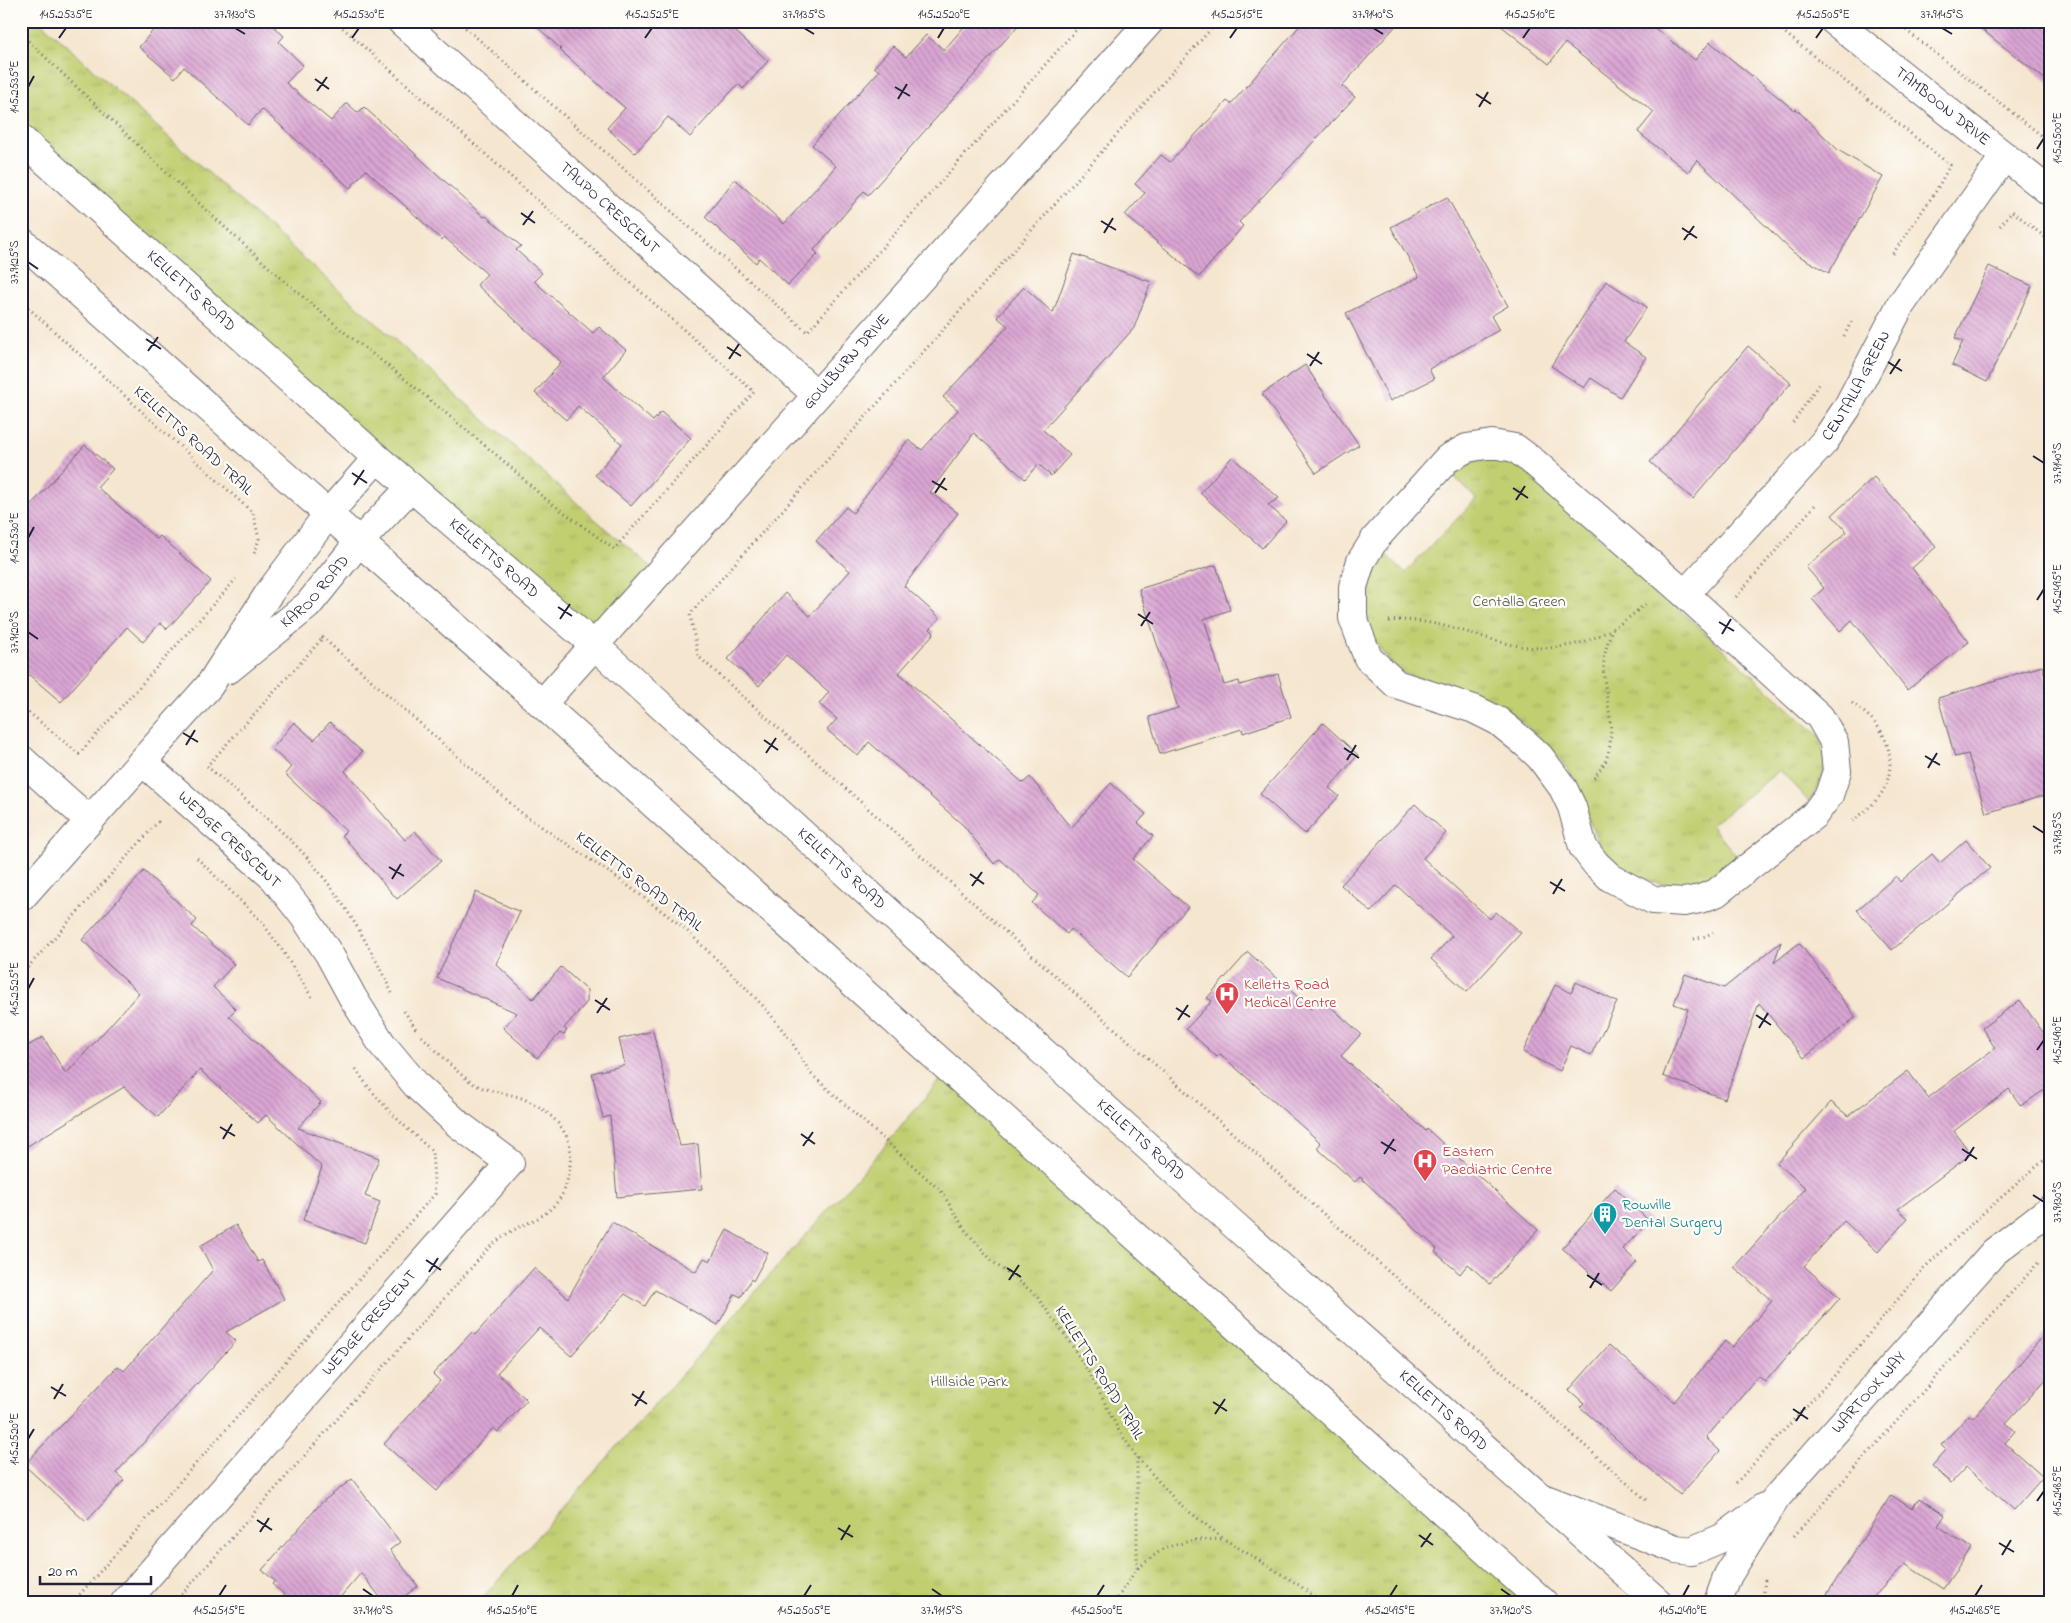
<svg xmlns="http://www.w3.org/2000/svg" width="2071" height="1623" font-family="'Indie Flower',sans-serif">
<defs>
<pattern id="grass-tufts" width="24" height="20" patternUnits="userSpaceOnUse" patternTransform="scale(1.25)"><rect width="24" height="20" fill="#c1cf71"/><path d="M3 7l-1-3M5 7V3M7 7l1-3M15 17l-1-3M17 17v-4M19 17l1-3" fill="none" stroke="#a6b163"/></pattern>
<pattern id="building-back-hatch" width="6" height="6" patternUnits="userSpaceOnUse" patternTransform="scale(1.25)"><rect width="6" height="6" fill="#dba6d4"/><path d="M-1 5l2 2M0 0l6 6M5-1l2 2" fill="none" stroke="#b187ad"/></pattern>
</defs>
<rect width="100%" height="100%" fill="#fdfcf7"/>
<filter id="ink" filterUnits="userSpaceOnUse"><feTurbulence type="fractalNoise" baseFrequency=".02" numOctaves="2"/><feDisplacementMap in="SourceGraphic" scale="10" xChannelSelector="R" yChannelSelector="G"/><feConvolveMatrix kernelMatrix="1 2 1 2 8 2 1 2 1" color-interpolation-filters="sRGB"/></filter>
<filter id="wash" filterUnits="userSpaceOnUse"><feTurbulence type="fractalNoise" baseFrequency=".0096" numOctaves="4" result="noise"/><feDisplacementMap in="SourceGraphic" scale="20" xChannelSelector="R" yChannelSelector="G"/><feGaussianBlur stdDeviation="1.12" result="paint"/><feColorMatrix in="noise" values="0 0 0 0 0 0 0 0 0 0 0 0 0 0 0 0 0 1.4 0 .05"/><feComposite in="paint" operator="in"/></filter>
<g filter="url(#wash)">
<rect width="100%" height="100%" fill="#f5e6cf"/>
<g fill="url(#grass-tufts)" stroke="#727856">
<path d="M 21,21 L 39,21 L 615,537 L 658,572 L 594,645 L 21,138 Z"/>
<path d="M 1497,456 L 1512,461 L 1525,470 L 1819,736 C 1828,768 1827,773 1809,802 L 1780,770 L 1711,825 L 1739,859 C 1726,867 1713,878 1699,882 C 1667,893 1616,874 1600,844 C 1587,823 1585,799 1573,778 C 1563,759 1546,745 1531,730 C 1523,723 1514,714 1504,709 C 1473,695 1433,684 1401,672 C 1371,647 1356,609 1371,571 C 1373,564 1378,557 1382,551 L 1405,573 L 1476,499 L 1451,473 C 1465,462 1479,459 1497,456 Z"/>
<path d="M 949,1069 L 1543,1602 L 479,1602 L 884,1147 Z"/>
</g>
<g id="blocks">
<g fill="url(#building-back-hatch)">
<path d="M 161,21 L 268,21 L 284,36 L 279,42 L 303,65 L 286,83 L 331,121 L 347,103 L 358,113 L 364,107 L 484,217 L 486,216 L 521,246 L 516,250 L 542,273 L 534,281 L 593,333 L 599,327 L 626,350 L 603,377 L 653,421 L 661,412 L 691,438 L 631,506 L 595,475 L 622,444 L 578,406 L 566,420 L 535,393 L 561,362 L 477,285 L 487,274 L 444,237 L 442,240 L 366,170 L 350,188 L 262,109 L 248,125 L 184,67 L 175,78 L 139,47 Z"/>
<path d="M 531,21 L 724,21 L 768,61 L 743,89 L 738,84 L 690,137 L 668,117 L 635,153 L 607,128 L 625,108 L 560,50 L 561,49 Z"/>
<path d="M 969,21 L 1022,21 L 868,195 L 864,191 L 814,250 L 818,254 L 788,285 L 759,258 L 756,263 L 705,217 L 735,179 L 784,224 L 836,166 L 812,145 L 879,71 L 874,67 L 893,46 L 906,57 L 926,35 L 944,50 Z"/>
<path d="M 1304,21 L 1400,21 L 1342,86 L 1355,97 L 1239,222 L 1243,226 L 1199,277 L 1125,215 L 1145,193 L 1135,184 L 1161,155 L 1170,162 L 1227,101 L 1231,104 Z"/>
<path d="M 1495,21 L 1646,21 L 1695,60 L 1710,42 L 1794,110 L 1796,109 L 1838,150 L 1883,177 L 1829,273 L 1794,253 L 1697,160 L 1688,172 L 1638,132 L 1654,112 L 1565,43 L 1549,64 Z"/>
<path d="M 1971,21 L 2050,21 L 2050,83 Z"/>
<path d="M 1447,197 L 1508,306 L 1491,316 L 1499,330 L 1429,369 L 1434,379 L 1390,401 L 1346,313 L 1419,277 L 1391,227 Z"/>
<path d="M 1074,254 L 1151,282 L 1134,328 L 1043,430 L 1070,455 L 1051,476 L 1039,464 L 1025,479 L 974,433 L 930,492 L 958,513 L 904,586 L 940,618 L 930,629 L 934,633 L 899,673 L 1023,783 L 1030,777 L 1071,828 L 1111,783 L 1146,814 L 1138,823 L 1153,836 L 1133,859 L 1188,907 L 1127,977 L 1071,929 L 1067,934 L 1032,903 L 1039,895 L 1000,859 L 994,864 L 964,826 L 869,742 L 858,756 L 827,730 L 837,719 L 819,704 L 829,692 L 786,655 L 759,686 L 728,659 L 785,593 L 810,616 L 850,571 L 816,541 L 846,507 L 853,513 L 908,440 L 922,450 L 958,410 L 943,397 L 1008,326 L 997,317 L 1024,287 L 1053,313 Z"/>
<path d="M 1989,266 L 2032,286 L 1987,382 L 1952,365 L 1963,341 L 1955,338 Z"/>
<path d="M 1606,281 L 1647,307 L 1624,342 L 1646,357 L 1620,397 L 1591,378 L 1584,388 L 1551,366 Z"/>
<path d="M 1748,346 L 1791,383 L 1693,499 L 1650,462 Z"/>
<path d="M 1305,365 L 1359,445 L 1316,473 L 1262,394 Z"/>
<path d="M 85,445 L 113,469 L 97,487 L 157,539 L 160,536 L 211,581 L 167,629 L 160,623 L 143,642 L 127,627 L 61,702 L 21,668 L 21,516 Z"/>
<path d="M 1232,457 L 1279,498 L 1268,505 L 1286,521 L 1262,548 L 1200,493 Z"/>
<path d="M 1874,477 L 1936,547 L 1912,568 L 1969,642 L 1907,690 L 1852,620 L 1840,631 L 1812,599 L 1824,588 L 1806,567 L 1847,532 L 1832,515 Z"/>
<path d="M 1216,565 L 1230,610 L 1204,619 L 1224,685 L 1239,681 L 1240,685 L 1278,674 L 1291,717 L 1243,733 L 1242,729 L 1160,754 L 1149,717 L 1178,708 L 1139,589 Z"/>
<path d="M 2042,666 L 2050,691 L 2050,794 L 1986,813 L 1968,754 L 1955,757 L 1938,698 Z"/>
<path d="M 294,722 L 314,740 L 330,722 L 362,752 L 345,771 L 405,840 L 415,831 L 441,861 L 397,899 L 342,835 L 346,831 L 285,774 L 291,767 L 272,749 Z"/>
<path d="M 1323,723 L 1358,755 L 1329,788 L 1339,796 L 1305,834 L 1260,794 Z"/>
<path d="M 1415,804 L 1446,833 L 1423,858 L 1490,919 L 1496,912 L 1521,933 L 1467,992 L 1431,959 L 1452,936 L 1396,885 L 1371,912 L 1341,885 Z"/>
<path d="M 1966,840 L 1990,868 L 1892,950 L 1857,910 L 1896,876 L 1900,882 L 1932,854 L 1940,863 Z"/>
<path d="M 144,871 L 197,920 L 192,926 L 234,964 L 213,987 L 236,1009 L 229,1016 L 321,1102 L 298,1128 L 379,1158 L 365,1196 L 380,1202 L 365,1243 L 303,1220 L 322,1167 L 266,1115 L 258,1123 L 200,1070 L 158,1117 L 124,1087 L 21,1150 L 21,1050 L 43,1037 L 66,1074 L 139,993 L 82,940 Z"/>
<path d="M 476,892 L 520,912 L 496,964 L 533,999 L 561,967 L 587,990 L 587,1002 L 564,1028 L 567,1030 L 564,1035 L 560,1033 L 537,1058 L 503,1028 L 517,1013 L 437,978 Z"/>
<path d="M 1781,942 L 1774,963 L 1799,943 L 1856,1017 L 1804,1058 L 1759,1003 L 1725,1099 L 1663,1076 L 1688,1009 L 1674,1004 L 1685,974 L 1724,988 Z"/>
<path d="M 1248,952 L 1311,1009 L 1321,998 L 1361,1034 L 1341,1056 L 1426,1131 L 1427,1129 L 1538,1230 L 1490,1284 L 1468,1264 L 1460,1274 L 1435,1252 L 1437,1249 L 1360,1177 L 1355,1182 L 1317,1148 L 1321,1143 L 1220,1054 L 1217,1057 L 1186,1029 L 1212,1001 L 1207,998 Z"/>
<path d="M 1576,982 L 1617,1002 L 1591,1055 L 1571,1046 L 1560,1071 L 1523,1052 L 1555,985 L 1571,993 Z"/>
<path d="M 2020,1000 L 2050,1042 L 2050,1086 L 2021,1106 L 2009,1089 L 1954,1131 L 1971,1154 L 1898,1209 L 1908,1218 L 1878,1252 L 1844,1221 L 1804,1266 L 1840,1298 L 1808,1334 L 1807,1333 L 1765,1382 L 1758,1376 L 1706,1438 L 1720,1451 L 1680,1495 L 1580,1407 L 1584,1403 L 1569,1390 L 1609,1345 L 1674,1402 L 1725,1341 L 1732,1347 L 1772,1301 L 1734,1267 L 1806,1188 L 1777,1163 L 1831,1102 L 1848,1116 L 1908,1071 L 1928,1098 L 1995,1048 L 1982,1028 Z"/>
<path d="M 653,1031 L 680,1146 L 698,1144 L 702,1189 L 617,1197 L 610,1116 L 603,1118 L 592,1073 L 625,1065 L 619,1039 Z"/>
<path d="M 1615,1188 L 1649,1221 L 1623,1249 L 1637,1262 L 1611,1291 L 1562,1248 Z"/>
<path d="M 612,1222 L 696,1272 L 704,1258 L 710,1261 L 727,1230 L 768,1253 L 753,1281 L 751,1279 L 741,1297 L 735,1294 L 718,1325 L 655,1290 L 645,1306 L 625,1294 L 571,1356 L 539,1328 L 497,1373 L 527,1400 L 498,1432 L 493,1428 L 437,1491 L 384,1444 L 440,1381 L 433,1374 L 472,1332 L 475,1335 L 534,1268 L 568,1298 Z"/>
<path d="M 236,1225 L 258,1262 L 262,1260 L 284,1299 L 226,1332 L 236,1341 L 116,1473 L 124,1480 L 86,1522 L 24,1465 L 118,1366 L 124,1371 L 213,1270 L 200,1246 Z"/>
<path d="M 2050,1328 L 2050,1375 L 2006,1423 L 2015,1431 L 2005,1443 L 2043,1477 L 2014,1510 L 1966,1467 L 1951,1483 L 1932,1466 L 1946,1450 L 1941,1445 L 1969,1415 L 1973,1418 Z"/>
<path d="M 352,1479 L 400,1542 L 390,1550 L 418,1586 L 397,1602 L 384,1602 L 361,1573 L 336,1602 L 293,1602 L 272,1584 L 275,1581 L 262,1570 L 322,1502 Z"/>
<path d="M 1891,1495 L 1912,1509 L 1919,1498 L 1945,1515 L 1938,1526 L 1971,1548 L 1943,1589 L 1905,1564 L 1869,1602 L 1822,1602 Z"/>
</g>
</g>
</g>
<g filter="url(#ink)">
<use href="#blocks" fill-opacity="0" stroke="#6c676f" stroke-width="1"/>
<g fill="none" stroke-linecap="round" stroke-linejoin="round">
<defs>
<g id="minor">
<path id="s1" d="M 401,21 L 817,395"/>
<path id="s2" d="M 1834,21 L 2050,192"/>
<path d="M 1492,444 L 1515,448 L 1535,463 L 1685,594 L 1820,717 L 1834,742 L 1837,771 L 1829,795 L 1814,815 L 1716,893 L 1700,899 L 1684,902 L 1653,900 L 1611,878 L 1596,864 L 1583,847 L 1572,807 L 1563,788 L 1540,757 L 1525,743 L 1498,721 L 1474,709 L 1396,684 L 1368,658 L 1353,618 L 1353,587 L 1361,561 L 1375,539 L 1447,459 L 1467,448 Z"/>
<path id="s3" d="M 1685,594 L 1824,442 L 1847,408 L 1900,306 L 2004,157"/>
<path id="s4" d="M 229,669 L 308,605 L 359,542 L 411,487"/>
<path id="s5" d="M 542,704 L 1150,21"/>
<path d="M 21,759 L 90,821"/>
<path d="M 21,898 L 209,686 L 269,593 L 328,514 L 377,458"/>
<path d="M 1543,1498 L 1676,1549 L 1691,1551 L 1722,1538 L 1764,1507"/>
<path id="s6" d="M 125,1602 L 510,1163 L 458,1124 L 417,1086 L 382,1044 L 353,998 L 329,954 L 303,915 L 274,878 L 143,762"/>
<path id="s7" d="M 1718,1602 L 1728,1575 L 1776,1498 L 1994,1252 L 2050,1209"/>
</g>
<g id="primary">
<path id="s8" d="M 21,139 L 377,458 L 594,645 L 1232,1223 L 1658,1602"/>
<path d="M 21,241 L 542,704 L 1543,1602"/>
</g>
</defs>
<use href="#minor" stroke="#6c676f" stroke-width="30"/>
<use href="#primary" stroke="#6c676f" stroke-width="30"/>
<g stroke="#6c676f" stroke-width="3" stroke-dasharray="1 4" stroke-linecap="butt">
<path d="M 458,21 L 807,332 L 1084,21"/>
<path d="M 1218,21 L 690,614 L 698,656 L 999,926 L 1646,1500"/>
<path d="M 1770,21 L 1950,165 L 1936,191 L 1892,255"/>
<path d="M 1894,21 L 2050,142"/>
<path d="M 21,34 L 206,210 L 273,271 L 344,332 L 400,375 L 506,463 L 543,497 L 614,549 L 754,392 L 335,21"/>
<path d="M 2000,226 L 2012,211 L 2050,241"/>
<path d="M 21,301 L 253,513 L 259,539 L 254,554"/>
<path d="M 1844,336 L 1852,320"/>
<path d="M 1793,423 L 1820,382"/>
<path d="M 1736,597 L 1815,505"/>
<path d="M 1389,621 C 1428,617 1464,632 1501,642 C 1557,657 1603,643 1645,604"/>
<path d="M 322,637 L 524,815 L 619,879 L 683,927 L 741,983 L 767,1010 L 791,1041 L 811,1074 L 941,1191 L 966,1231 L 993,1262 L 1035,1294 L 1068,1339 L 1091,1376 L 1119,1431 L 1137,1457 L 1177,1502 L 1224,1539 L 1299,1585 L 1321,1602"/>
<path d="M 321,640 L 207,766 C 239,795 274,822 304,854 C 341,895 369,944 392,993"/>
<path d="M 1852,703 C 1859,709 1869,715 1875,723 C 1891,741 1895,769 1883,791 C 1877,802 1863,813 1853,821"/>
<path d="M 21,706 L 79,754 L 236,579"/>
<path d="M 1594,778 C 1598,773 1602,767 1605,762 C 1617,735 1607,705 1604,677 C 1602,661 1606,647 1611,632"/>
<path d="M 21,817 L 21,819"/>
<path d="M 197,858 L 261,921 L 282,950 L 313,999"/>
<path d="M 1694,939 L 1706,936 L 1713,932"/>
<path d="M 21,975 L 158,822 L 159,823"/>
<path d="M 404,1011 L 416,1029"/>
<path d="M 1736,1483 L 1834,1376 L 1924,1268 L 1981,1215 L 2050,1155"/>
<path d="M 1794,1536 L 2038,1263"/>
<path d="M 1138,1568 L 1164,1548 L 1194,1540 L 1224,1539"/>
<path d="M 1765,1580 L 1763,1597 L 1768,1602"/>
<path d="M 73,1602 L 435,1194 L 432,1151 C 403,1125 374,1099 354,1066"/>
<path d="M 175,1602 L 487,1250 C 493,1244 500,1238 507,1234 C 527,1221 545,1220 560,1198 C 565,1191 567,1181 569,1173 C 570,1164 572,1152 569,1143 C 563,1123 543,1107 524,1099 C 508,1092 490,1093 474,1084 C 454,1071 438,1052 421,1035"/>
<path d="M 1115,1602 L 1137,1568 L 1137,1457"/>
</g>
<use href="#minor" stroke="#fff" stroke-width="28"/>
<use href="#primary" stroke="#fff" stroke-width="28"/>
</g>
</g>
<path fill="none" stroke="#22223b" stroke-width="2" d="M 235,28 L 245,34M 804,28 L 814,34M 1373,28 L 1383,34M 1942,28 L 1952,34M 59,38 L 66,28M 352,38 L 359,28M 645,38 L 652,28M 938,38 L 944,28M 1230,38 L 1237,28M 1523,38 L 1530,28M 1816,38 L 1823,28M 315,79 L 329,89M 28,87 L 34,76M 895,87 L 910,96M 317,91 L 327,77M 1476,94 L 1491,104M 898,99 L 907,84M 1479,107 L 1488,92M 2037,149 L 2044,138M 521,213 L 535,223M 1101,221 L 1116,230M 523,225 L 533,211M 1682,228 L 1697,238M 1104,233 L 1113,218M 1684,240 L 1694,226M 28,262 L 38,269M 146,339 L 161,349M 727,347 L 741,356M 148,351 L 158,337M 1307,354 L 1322,364M 729,359 L 739,344M 1888,362 L 1902,371M 1310,366 L 1319,352M 1890,374 L 1900,359M 2033,456 L 2044,463M 352,473 L 367,483M 932,481 L 947,490M 354,485 L 364,470M 1513,488 L 1528,498M 935,493 L 945,478M 1516,500 L 1525,486M 28,538 L 34,527M 2037,600 L 2044,589M 558,607 L 572,616M 1138,614 L 1153,624M 560,619 L 570,604M 1719,622 L 1734,631M 1141,626 L 1150,612M 28,632 L 38,639M 1722,634 L 1731,619M 183,733 L 198,742M 764,740 L 778,750M 186,745 L 195,730M 1344,748 L 1359,758M 766,753 L 776,738M 1925,756 L 1940,765M 1347,760 L 1356,745M 1928,768 L 1937,753M 2033,826 L 2044,833M 389,867 L 404,876M 970,874 L 984,884M 392,879 L 401,864M 1550,882 L 1565,891M 972,886 L 982,872M 1553,894 L 1562,879M 28,989 L 34,978M 595,1000 L 610,1010M 1176,1008 L 1190,1017M 597,1013 L 607,998M 1756,1015 L 1771,1025M 1178,1020 L 1188,1005M 1759,1028 L 1768,1013M 2037,1050 L 2044,1040M 220,1127 L 235,1136M 801,1134 L 815,1144M 223,1139 L 232,1124M 1381,1142 L 1396,1151M 803,1146 L 813,1132M 1962,1149 L 1977,1159M 1384,1154 L 1394,1139M 1965,1161 L 1974,1147M 2033,1195 L 2044,1202M 426,1260 L 441,1270M 1007,1268 L 1021,1277M 429,1272 L 438,1258M 1587,1275 L 1602,1285M 1009,1280 L 1019,1265M 1590,1288 L 1599,1273M 51,1387 L 66,1396M 632,1394 L 647,1404M 54,1399 L 63,1384M 1213,1402 L 1227,1411M 635,1406 L 644,1391M 1793,1409 L 1808,1419M 1215,1414 L 1225,1399M 1796,1421 L 1805,1407M 28,1439 L 34,1429M 2037,1501 L 2044,1491M 257,1520 L 272,1530M 838,1528 L 853,1537M 260,1532 L 269,1518M 1419,1535 L 1433,1545M 841,1540 L 850,1525M 1999,1543 L 2014,1552M 1421,1547 L 1431,1533M 2002,1555 L 2011,1540M 363,1589 L 373,1596M 932,1589 L 942,1596M 1501,1589 L 1511,1596M 219,1596 L 226,1585M 512,1596 L 518,1585M 804,1596 L 811,1585M 1097,1596 L 1104,1585M 1390,1596 L 1397,1585M 1683,1596 L 1689,1585M 1975,1596 L 1982,1585"/>
<defs>
<symbol id="hospital-pin" viewBox="-11 -11 22 30"><path d="M0 17L-7.5 6A9.5 9.5 0 1 1 7.5 6Z" fill="#e0444e" stroke="#fdfcf7"/><path d="M-5-5h3v3.5h4V-5h3V5h-3V1.5h-4V5h-3Z" fill="#fff"/></symbol>
<symbol id="building-pin" viewBox="-11 -11 22 30"><path d="M0 17L-7.5 6A9.5 9.5 0 1 1 7.5 6Z" fill="#0f9aa8" stroke="#fdfcf7"/><path d="M-4-6H4V6H1V3H-1V6H-4ZM-2.5-4.3h1.7v1.8h-1.7ZM.8-4.3h1.7v1.8H.8ZM-2.5-1h1.7V.8h-1.7ZM.8-1h1.7V.8H.8Z" fill="#fff"/></symbol>
</defs>
<g fill-rule="evenodd">
<use href="#hospital-pin" x="1213" y="980" width="28" height="38"/>
<use href="#hospital-pin" x="1411" y="1147" width="28" height="38"/>
<use href="#building-pin" x="1591" y="1200" width="28" height="38"/>
</g>
<g text-anchor="middle" dominant-baseline="central" stroke-width="4.5" stroke-linejoin="round" paint-order="stroke">
<g font-size="16" fill="#22223b" stroke="#fdfcf7">
<text stroke="none"><textPath href="#s2" startOffset="138">TAMBOON DRIVE</textPath></text>
<text stroke="none"><textPath href="#s1" startOffset="280">TAUPO CRESCENT</textPath></text>
<text stroke="none"><textPath href="#s8" startOffset="228">KELLETTS ROAD</textPath></text>
<text stroke="none"><textPath href="#s5" startOffset="458">GOULBURN DRIVE</textPath></text>
<text stroke="none"><textPath href="#s3" startOffset="271">CENTALLA GREEN</textPath></text>
<text transform="translate(193 441) rotate(42)">KELLETTS ROAD TRAIL</text>
<text stroke="none"><textPath href="#s8" startOffset="632">KELLETTS ROAD</textPath></text>
<text stroke="none"><textPath href="#s4" startOffset="116">KAROO ROAD</textPath></text>
<text transform="translate(229 840) rotate(43)">WEDGE CRESCENT</text>
<text stroke="none"><textPath href="#s8" startOffset="1098">KELLETTS ROAD</textPath></text>
<text transform="translate(639 882) rotate(37)">KELLETTS ROAD TRAIL</text>
<text stroke="none"><textPath href="#s8" startOffset="1502">KELLETTS ROAD</textPath></text>
<text stroke="none"><textPath href="#s6" startOffset="371">WEDGE CRESCENT</textPath></text>
<text transform="translate(1099 1373) rotate(58)">KELLETTS ROAD TRAIL</text>
<text stroke="none"><textPath href="#s7" startOffset="260">WARTOOK WAY</textPath></text>
<text stroke="none"><textPath href="#s8" startOffset="1908">KELLETTS ROAD</textPath></text>
</g>
<g font-size="16" fill="#52564b" stroke="#fdfcf7">
<text x="1519" y="602">Centalla Green</text>
<text x="969" y="1382">Hillside Park</text>
</g>
<g font-size="16" fill="#be3a42" stroke="#fdfcf7" text-anchor="start">
<text x="1244" y="985">Kelletts Road<tspan x="1244" dy="18">Medical Centre</tspan></text>
<text x="1442" y="1152">Eastern<tspan x="1442" dy="18">Paediatric Centre</tspan></text>
</g>
<g font-size="16" fill="#0d838f" stroke="#fdfcf7" text-anchor="start">
<text x="1622" y="1205">Rowville<tspan x="1622" dy="18">Dental Surgery</tspan></text>
</g>
</g>
<rect width="2071" height="1623" fill="none" stroke="#fdfcf7" stroke-width="55"/>
<path d="M40 1576v8h111v-8" fill="none" stroke="#22223b" stroke-width="2.5"/>
<text x="48" y="1576" font-size="15" fill="#22223b" stroke="#fdfcf7" stroke-width="4" paint-order="stroke">20 m</text>
<rect x="28" y="28" width="2016" height="1568" fill="none" stroke="#22223b" stroke-width="2"/>
<g font-size="12" text-anchor="middle" fill="#22223b">
<text x="66" y="18">145.2535°E</text>
<text x="235" y="18">37.9130°S</text>
<text x="359" y="18">145.2530°E</text>
<text x="652" y="18">145.2525°E</text>
<text x="804" y="18">37.9135°S</text>
<text x="944" y="18">145.2520°E</text>
<text x="1237" y="18">145.2515°E</text>
<text x="1373" y="18">37.9140°S</text>
<text x="1530" y="18">145.2510°E</text>
<text x="1823" y="18">145.2505°E</text>
<text x="1942" y="18">37.9145°S</text>
<text transform="translate(14 87) rotate(-90)" y="4">145.2535°E</text>
<text transform="translate(2057 138) rotate(-90)" y="4">145.2500°E</text>
<text transform="translate(14 262) rotate(-90)" y="4">37.9125°S</text>
<text transform="translate(2057 463) rotate(-90)" y="4">37.9140°S</text>
<text transform="translate(14 538) rotate(-90)" y="4">145.2530°E</text>
<text transform="translate(2057 589) rotate(-90)" y="4">145.2495°E</text>
<text transform="translate(14 632) rotate(-90)" y="4">37.9120°S</text>
<text transform="translate(2057 833) rotate(-90)" y="4">37.9135°S</text>
<text transform="translate(14 989) rotate(-90)" y="4">145.2525°E</text>
<text transform="translate(2057 1040) rotate(-90)" y="4">145.2490°E</text>
<text transform="translate(2057 1202) rotate(-90)" y="4">37.9130°S</text>
<text transform="translate(14 1439) rotate(-90)" y="4">145.2520°E</text>
<text transform="translate(2057 1491) rotate(-90)" y="4">145.2485°E</text>
<text x="219" y="1614">145.2515°E</text>
<text x="373" y="1614">37.9110°S</text>
<text x="512" y="1614">145.2510°E</text>
<text x="804" y="1614">145.2505°E</text>
<text x="942" y="1614">37.9115°S</text>
<text x="1097" y="1614">145.2500°E</text>
<text x="1390" y="1614">145.2495°E</text>
<text x="1511" y="1614">37.9120°S</text>
<text x="1683" y="1614">145.2490°E</text>
<text x="1975" y="1614">145.2485°E</text>
</g>
</svg>
